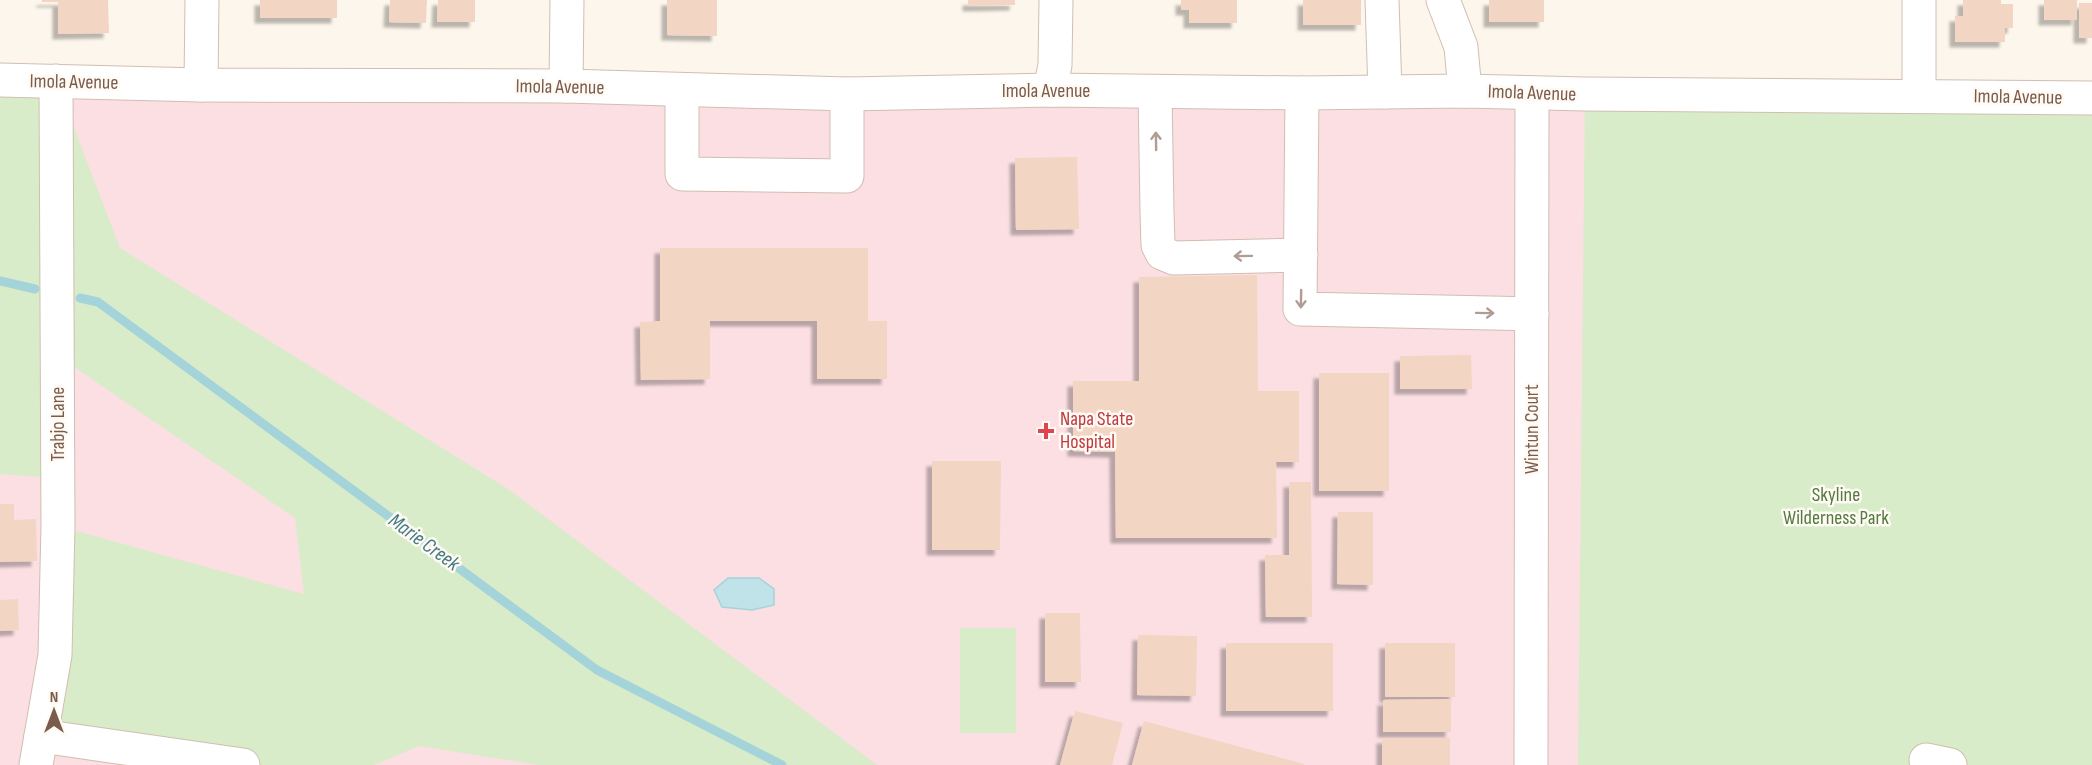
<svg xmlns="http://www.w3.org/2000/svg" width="2092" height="765" font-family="'Sofia Sans Condensed',sans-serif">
<defs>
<filter id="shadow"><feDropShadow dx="-5.5" dy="5.5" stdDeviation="1.5" flood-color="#0004"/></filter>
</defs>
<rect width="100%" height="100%" fill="#fdf6ec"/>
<path fill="#fbdfe3" d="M 0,80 L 1585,94 L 2092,765 L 0,765 Z"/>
<g fill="#d8ecc9">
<path d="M 0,80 L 56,81 L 120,248 L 508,489 L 877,765 L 539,765 L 419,746 L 374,765 L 243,765 L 41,736 L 58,526 L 304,594 L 295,518 L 58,356 L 58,478 L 0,474 Z"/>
<path d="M 1585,94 L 2092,98 L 2092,765 L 1578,765 Z"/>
<rect x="960" y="628" width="56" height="105"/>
</g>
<path fill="#bfe3e8" stroke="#a5d3da" stroke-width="1.5" d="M 728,578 L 759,578 L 774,589 L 774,605 L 752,610 L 722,607 L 714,590 Z"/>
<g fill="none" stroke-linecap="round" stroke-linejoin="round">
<g stroke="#a5d3da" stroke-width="9">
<path d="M 0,281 L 35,289"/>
<path d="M 80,298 L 98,302 L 597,670 L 782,765"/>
</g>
</g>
<g fill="#f3d5c3" filter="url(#shadow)">
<path d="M 42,0 L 108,0 L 109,33 L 58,34 L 58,2 L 42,2 Z"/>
<rect x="260" y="0" width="77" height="18"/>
<path d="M 390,0 L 427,0 L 426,23 L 389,22 Z"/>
<path d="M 438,0 L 475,0 L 475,22 L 437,22 Z"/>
<path d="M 667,0 L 717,0 L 717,36 L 667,35 Z"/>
<path d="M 968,0 L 1015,0 L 1015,5 L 968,6 Z"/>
<path d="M 1181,0 L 1237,0 L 1237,23 L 1189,23 L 1189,10 L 1181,10 Z"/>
<rect x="1303" y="0" width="58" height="25"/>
<rect x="1489" y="0" width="55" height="22"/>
<path d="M 1963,0 L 2001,0 L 2001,4 L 2013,4 L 2013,28 L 2005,28 L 2005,42 L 1955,42 L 1955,16 L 1963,16 Z"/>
<rect x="2044" y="0" width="33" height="20"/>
<rect x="2079" y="3" width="13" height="35"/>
<path d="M 1077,157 L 1079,229 L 1016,230 L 1015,158 Z"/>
<path d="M 660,248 L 868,248 L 868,321 L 887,321 L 887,379 L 817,379 L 817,321 L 710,321 L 710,379 L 641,380 L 640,322 L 660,321 Z"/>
<path d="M 1257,275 L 1258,391 L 1299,391 L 1299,462 L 1276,462 L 1277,538 L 1116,538 L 1115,452 L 1073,451 L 1073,381 L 1139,381 L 1139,277 Z"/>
<path d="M 1471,355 L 1472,389 L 1400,389 L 1400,356 Z"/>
<rect x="1319" y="373" width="70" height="118"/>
<path d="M 932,461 L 1001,461 L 1000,550 L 932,550 Z"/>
<path d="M 1289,482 L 1311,482 L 1312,617 L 1266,617 L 1265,555 L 1289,555 Z"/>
<path d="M 0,504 L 14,504 L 14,520 L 36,519 L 37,561 L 0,562 Z"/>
<path d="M 1338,512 L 1373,512 L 1373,585 L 1337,584 Z"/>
<path d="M 18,599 L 19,630 L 0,631 L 0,600 Z"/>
<path d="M 1045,613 L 1080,613 L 1081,682 L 1045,682 Z"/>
<path d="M 1138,635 L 1197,636 L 1196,696 L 1137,695 Z"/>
<rect x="1226" y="643" width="107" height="68"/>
<rect x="1385" y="643" width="70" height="54"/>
<path d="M 1451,699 L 1451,732 L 1383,732 L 1383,700 Z"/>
<path d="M 1075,711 L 1123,723 L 1112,765 L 1060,765 Z"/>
<path d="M 1144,721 L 1304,764 L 1304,765 L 1132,765 Z"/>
<rect x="1382" y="738" width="68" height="27"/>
</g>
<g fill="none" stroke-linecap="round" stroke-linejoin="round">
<defs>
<g id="minor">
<path d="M 1382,0 L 1385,92"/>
<path d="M 1443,0 L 1461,47 L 1465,91"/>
<path d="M 1919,0 L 1919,96"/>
<path d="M 0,80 L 201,85 L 566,86 L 847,94 L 1050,90 L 1302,93 L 1465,91 L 1585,94 L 2092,98"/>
<path d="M 201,85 L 202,0"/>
<path d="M 566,86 L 567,0"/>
<path d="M 682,90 L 682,174 L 847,176 L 847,94"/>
<path d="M 1050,90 L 1055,65 L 1056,0"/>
<path d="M 1155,92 L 1157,212 L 1158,245 L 1162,253 L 1174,258 L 1301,255"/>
<path d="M 1302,93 L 1300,309 L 1532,314"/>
<path d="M 41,736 L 243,765"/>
<path d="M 1926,760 L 1950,765"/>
<path d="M 36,765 L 55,655 L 58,526 L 56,81"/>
<path d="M 1531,765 L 1532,93"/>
</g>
</defs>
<use href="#minor" stroke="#d1beb0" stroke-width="35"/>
<use href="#minor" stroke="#fff" stroke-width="33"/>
</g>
<defs><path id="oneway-shaft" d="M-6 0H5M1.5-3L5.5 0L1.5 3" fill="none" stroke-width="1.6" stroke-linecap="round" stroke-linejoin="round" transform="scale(1.5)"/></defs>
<g stroke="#af9d94">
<use href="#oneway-shaft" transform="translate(1156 141) rotate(-91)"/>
<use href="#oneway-shaft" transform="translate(1243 256) rotate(179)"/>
<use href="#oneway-shaft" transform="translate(1301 299) rotate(91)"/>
<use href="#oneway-shaft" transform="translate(1485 313) rotate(1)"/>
</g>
<path fill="#e0444e" stroke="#fffaf3" stroke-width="2" d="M1043 422h6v6h6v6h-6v6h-6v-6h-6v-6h6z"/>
<g text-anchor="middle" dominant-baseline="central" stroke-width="5" stroke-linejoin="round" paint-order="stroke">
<g font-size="20" fill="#7a5c4d" stroke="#fffaf3">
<text transform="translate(74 82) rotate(1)">Imola Avenue</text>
<text transform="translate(560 87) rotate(1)">Imola Avenue</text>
<text x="1046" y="91">Imola Avenue</text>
<text transform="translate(1532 93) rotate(2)">Imola Avenue</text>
<text transform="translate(2018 97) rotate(1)">Imola Avenue</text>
<text transform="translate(58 424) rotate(-90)">Trabjo Lane</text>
<text transform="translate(1532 429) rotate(-90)">Wintun Court</text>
</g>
<g font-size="20" fill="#be3a42" stroke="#fffaf3" text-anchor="start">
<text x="1060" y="419">Napa State<tspan x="1060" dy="23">Hospital</tspan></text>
</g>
<g font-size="20" fill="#537a41" stroke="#fffaf3">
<text x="1836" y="495">Skyline<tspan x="1836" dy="23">Wilderness Park</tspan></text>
</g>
<g font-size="21" font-style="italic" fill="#437c86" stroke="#fffaf3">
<text transform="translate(424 542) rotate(36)">Marie Creek</text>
</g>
</g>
<g transform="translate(54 711)" stroke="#fffaf3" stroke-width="4.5" paint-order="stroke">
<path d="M0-4.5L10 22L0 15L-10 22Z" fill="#7a5c4d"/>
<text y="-9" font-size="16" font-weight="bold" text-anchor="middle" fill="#7a5c4d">N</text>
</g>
</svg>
